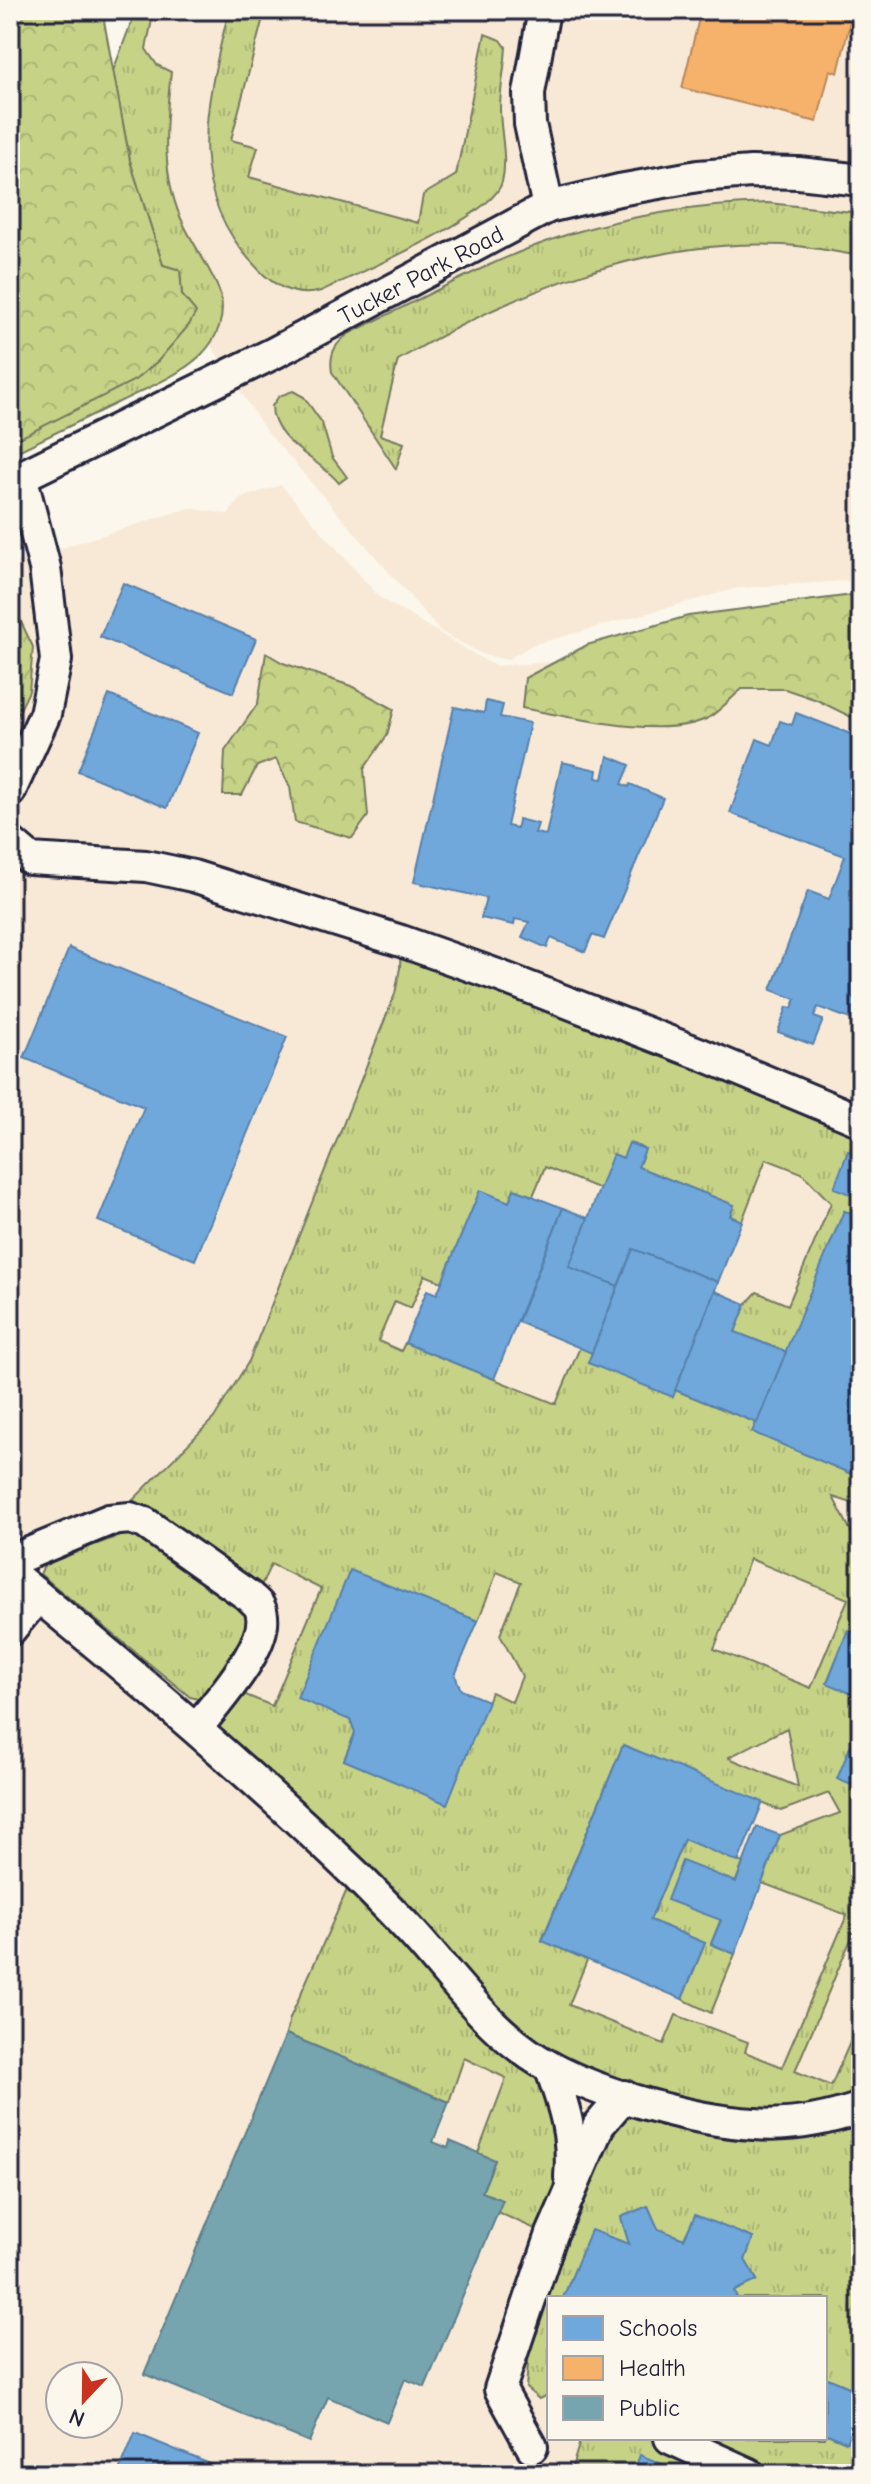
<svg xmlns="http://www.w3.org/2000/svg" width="871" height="2484" font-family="'Comic Neue',sans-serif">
<defs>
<pattern id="grass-tufts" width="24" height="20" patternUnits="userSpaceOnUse" patternTransform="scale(2)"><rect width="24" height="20" fill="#c6d286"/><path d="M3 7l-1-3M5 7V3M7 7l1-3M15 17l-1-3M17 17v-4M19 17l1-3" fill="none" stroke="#aab475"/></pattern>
<pattern id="forest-crowns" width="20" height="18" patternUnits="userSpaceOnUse" patternTransform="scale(2)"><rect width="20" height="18" fill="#c6d286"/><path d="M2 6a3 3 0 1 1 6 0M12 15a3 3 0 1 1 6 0" fill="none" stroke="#aab475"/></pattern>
</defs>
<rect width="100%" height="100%" fill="#fbf7ec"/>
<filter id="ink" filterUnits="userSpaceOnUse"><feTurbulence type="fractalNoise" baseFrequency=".0125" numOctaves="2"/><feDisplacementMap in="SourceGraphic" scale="16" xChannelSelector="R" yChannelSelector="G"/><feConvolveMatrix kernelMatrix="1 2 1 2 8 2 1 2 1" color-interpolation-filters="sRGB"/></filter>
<g filter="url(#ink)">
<g fill="#f8e9d6" fill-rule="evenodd">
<path d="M 154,10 L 861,10 L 861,580 L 738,588 L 532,645 L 507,660 L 484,655 L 440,631 L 264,428 L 210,344 L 217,332 L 223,305 L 214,278 L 184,225 L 169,182 L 166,159 L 168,102 L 157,65 L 146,49 Z"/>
<path d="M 281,485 L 379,597 L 494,666 L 550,662 L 735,684 L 772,679 L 861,712 L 861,2474 L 10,2474 L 10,564 L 189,508 L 228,514 L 241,498 ZM 549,2298 L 825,2298 L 825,2438 L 549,2438 ZM 60,2376 L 108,2376 L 108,2424 L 60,2424 Z"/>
</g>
<g fill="url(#grass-tufts)" stroke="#747a60" stroke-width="2" fill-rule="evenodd">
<path d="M 136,10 L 154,10 L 146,49 L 157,65 L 171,72 C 165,124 160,178 185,227 C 196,249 211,269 220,293 C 226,316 218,338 201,355 C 180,375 148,388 121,401 C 84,419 47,437 10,455 L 10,443 L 66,413 L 175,340 L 189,325 L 182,295 L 180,270 L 163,265 L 130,161 L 113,71 Z"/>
<path d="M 229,10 L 265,10 L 231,140 L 258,147 L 249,177 L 418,223 L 423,195 L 456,175 L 485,34 L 501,40 L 506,47 C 505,68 500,88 500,108 C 500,132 508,158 502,182 C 494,217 356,274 321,291 C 297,298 277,288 260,271 C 181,192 206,105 229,10 Z"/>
<path d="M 768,203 L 861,213 L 861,256 C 835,252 809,246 783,245 C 646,238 514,292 398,360 L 380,435 L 404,443 L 396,469 L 332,372 C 329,354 335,343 350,333 C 422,299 493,258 569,234 C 635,214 700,205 768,203 Z"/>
<path d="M 293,391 L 304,397 L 322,423 L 332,457 L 347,477 L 339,483 C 318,457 272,443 272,406 L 279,396 Z"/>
<path d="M 401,941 L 861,1121 L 861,1156 L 848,1151 L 861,1198 L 854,1214 L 844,1211 L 786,1352 L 735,1332 L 746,1304 L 757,1292 L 788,1305 L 831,1203 L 802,1173 L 766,1159 L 742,1221 L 730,1216 L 734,1205 L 638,1167 L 645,1149 L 630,1143 L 623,1158 L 613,1154 L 600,1189 L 545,1167 L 533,1196 L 514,1189 L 509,1202 L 480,1191 L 442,1282 L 425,1275 L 411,1308 L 395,1301 L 378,1341 L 401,1351 L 405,1343 L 556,1404 L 580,1347 L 592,1353 L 588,1363 L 675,1390 L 757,1423 L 753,1432 L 861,1478 L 861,1506 L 833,1497 L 861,1550 L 861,1635 L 848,1630 L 827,1682 L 857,1696 L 861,1687 L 861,1720 L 838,1779 L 861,1789 L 861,1921 L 859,1920 L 795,2071 L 831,2086 L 861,2017 L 861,2392 L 825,2377 L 825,2298 L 737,2298 L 734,2291 L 757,2280 L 745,2260 L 753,2238 L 695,2216 L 684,2239 L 658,2229 L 648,2206 L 621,2217 L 629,2244 L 591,2231 L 563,2298 L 549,2298 L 549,2394 L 539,2399 L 526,2388 L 531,2326 L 567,2243 L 497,2212 L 502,2200 L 482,2192 L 495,2160 L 478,2153 L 506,2078 L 464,2058 L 449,2102 L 286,2034 L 290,2018 L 354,1874 L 197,1728 L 227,1687 L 272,1706 L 321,1589 L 271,1564 L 260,1588 L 133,1500 L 214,1418 L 249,1361 L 395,994 L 400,968 ZM 750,1559 L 848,1599 L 811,1688 L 714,1649 ZM 350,1571 L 478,1621 L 497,1572 L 521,1582 L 500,1635 L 522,1676 L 512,1702 L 491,1692 L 447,1803 L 344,1760 L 355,1733 L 350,1720 ZM 787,1728 L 798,1787 L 729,1758 L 729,1757 ZM 623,1745 L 781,1811 L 829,1793 L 840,1813 L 780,1835 L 762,1883 L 847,1915 L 782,2067 L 745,2052 L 748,2042 L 676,2015 L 664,2044 L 569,2005 L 587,1960 L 542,1940 ZM 551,2067 L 624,2096 L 569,2192 Z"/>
<path d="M 128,1533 L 138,1533 L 239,1602 L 248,1617 L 247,1628 L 204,1697 L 199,1699 L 190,1697 L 40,1574 L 46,1562 Z"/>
<path d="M 684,1839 L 743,1863 L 711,1944 L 735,1954 L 711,2013 L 682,1999 L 705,1943 L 650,1920 Z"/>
<path d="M 854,2424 L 861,2427 L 861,2474 L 686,2474 L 640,2456 L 633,2474 L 570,2474 L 581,2438 L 825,2438 L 825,2433 L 846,2442 Z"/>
</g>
<g fill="url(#forest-crowns)" stroke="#747a60" stroke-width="2">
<path d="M 10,10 L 102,10 L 130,161 L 163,265 L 180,270 L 182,295 L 196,312 L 189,325 L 158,361 L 135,380 L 10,443 Z"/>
<path d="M 861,594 L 861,722 L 817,700 L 785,689 L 742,689 C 731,698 720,711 708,718 C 665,740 570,717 522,708 L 525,678 L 587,645 L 688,616 Z"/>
<path d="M 10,599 L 33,647 L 29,691 L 10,730 Z"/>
<path d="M 266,653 L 283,663 L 351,686 L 394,709 L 387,735 L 364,769 L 368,816 L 352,838 L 295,822 L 290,787 L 276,759 L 257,766 L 242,795 L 223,795 L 225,751 L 258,703 Z"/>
</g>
<g fill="#6fa8dc" stroke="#5880ac" stroke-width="2">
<path d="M 123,583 L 256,639 L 233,693 L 100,637 Z"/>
<path d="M 109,695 L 198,733 L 167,808 L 78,771 Z"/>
<path d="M 486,701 L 503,705 L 500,717 L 530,723 L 507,826 L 517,828 L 518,819 L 538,824 L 535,833 L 546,835 L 562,762 L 597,770 L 596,778 L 603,779 L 608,756 L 630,765 L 622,784 L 629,787 L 630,784 L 663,798 L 604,939 L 592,935 L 585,952 L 551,938 L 547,948 L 522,937 L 529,922 L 515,919 L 514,925 L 481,918 L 486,898 L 414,882 L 454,707 L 484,713 Z"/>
<path d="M 796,713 L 861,738 L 861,1023 L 818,1007 L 814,1017 L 823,1020 L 813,1045 L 778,1032 L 787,1007 L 792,1008 L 796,999 L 771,990 L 808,891 L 829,899 L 845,856 L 730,813 L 757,739 L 772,745 L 780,721 L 792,725 Z"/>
<path d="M 69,948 L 287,1037 L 195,1260 L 98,1221 L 144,1107 L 24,1058 Z"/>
<path d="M 629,1143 L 645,1149 L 638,1167 L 734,1205 L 730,1216 L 742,1221 L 718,1282 L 633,1249 L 618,1286 L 569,1267 L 613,1154 L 623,1158 Z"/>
<path d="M 848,1151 L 861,1156 L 861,1478 L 752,1432 L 844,1211 L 854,1214 L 861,1198 L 834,1188 Z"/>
<path d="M 514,1189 L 563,1208 L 494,1379 L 405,1343 L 427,1290 L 437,1294 L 480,1190 L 509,1202 Z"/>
<path d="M 563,1208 L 588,1218 L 569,1267 L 618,1286 L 592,1353 L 518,1322 Z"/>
<path d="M 633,1249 L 718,1282 L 673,1397 L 588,1363 Z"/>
<path d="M 715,1291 L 746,1304 L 735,1332 L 786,1352 L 757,1423 L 675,1390 Z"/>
<path d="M 350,1570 L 478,1621 L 455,1675 L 461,1690 L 488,1701 L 447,1804 L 344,1760 L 355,1733 L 350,1720 L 297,1698 Z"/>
<path d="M 848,1630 L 861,1635 L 861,1687 L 857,1696 L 827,1683 Z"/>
<path d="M 861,1720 L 861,1789 L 837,1779 Z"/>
<path d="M 623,1745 L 763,1802 L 738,1862 L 684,1839 L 650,1920 L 705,1943 L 682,1999 L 542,1941 Z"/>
<path d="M 757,1827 L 780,1835 L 735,1954 L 711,1944 L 721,1920 L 667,1900 L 682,1861 L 736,1882 Z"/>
<path d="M 648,2206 L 658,2229 L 684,2239 L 695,2215 L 753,2238 L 745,2260 L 757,2280 L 734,2291 L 737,2298 L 563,2298 L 591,2230 L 629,2244 L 621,2217 Z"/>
<path d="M 825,2377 L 861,2392 L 861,2407 L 847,2442 L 825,2433 Z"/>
<path d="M 135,2433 L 234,2474 L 118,2474 Z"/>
<path d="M 640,2455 L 686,2474 L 633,2474 Z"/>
</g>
<path fill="#f6b26b" stroke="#b6875d" stroke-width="2" d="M 701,10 L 853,10 L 838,73 L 830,70 L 817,122 L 682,88 Z"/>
<path fill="#76a5af" stroke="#5d7e8c" stroke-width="2" d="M 286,2034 L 449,2102 L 433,2142 L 448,2148 L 450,2141 L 495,2160 L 482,2192 L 503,2200 L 425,2387 L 405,2379 L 387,2422 L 328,2397 L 309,2442 L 144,2374 Z"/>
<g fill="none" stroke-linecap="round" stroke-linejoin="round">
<defs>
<g id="minor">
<path d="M 544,10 L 529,93 L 530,124 L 548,207"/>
<path d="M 10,482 L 274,353 L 548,207 L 619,190 L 698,176 L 751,172 L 799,173 L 861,180"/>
<path d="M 10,791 L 45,714 L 56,660 L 45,568 L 21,476"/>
<path d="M 10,842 L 30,859 L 146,866 L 193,876 L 401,941 L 497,975 L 701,1054 L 861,1121"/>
<path d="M 10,1561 L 109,1520 L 130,1518 L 145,1523 L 250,1597 C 253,1600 257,1603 259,1606 C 277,1639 216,1702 197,1728"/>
<path d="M 10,1573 C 129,1670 246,1769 357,1876 C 377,1896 397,1916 416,1937 C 458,1984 493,2036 550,2067 C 602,2095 695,2121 754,2124 C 791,2127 826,2120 861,2108"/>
<path d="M 10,1630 L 38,1596"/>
<path d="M 550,2067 C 564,2106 574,2135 570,2177"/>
<path d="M 670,2438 L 749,2474"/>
<path d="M 532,2447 L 500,2389 L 552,2234 L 569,2195 L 599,2125 L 624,2096"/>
</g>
</defs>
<use href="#minor" stroke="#22223b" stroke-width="36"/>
<use href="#minor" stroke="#fbf7ec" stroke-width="30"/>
</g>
</g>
<g text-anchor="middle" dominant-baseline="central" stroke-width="8" stroke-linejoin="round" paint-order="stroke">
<g font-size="24" fill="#22223b" stroke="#fbf7ec">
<text transform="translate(421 275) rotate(-28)">Tucker Park Road</text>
</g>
</g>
<rect width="871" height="2484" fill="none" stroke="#fbf7ec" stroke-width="40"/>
<rect x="20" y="20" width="831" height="2444" fill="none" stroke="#22223b" stroke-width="3" filter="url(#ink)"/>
<rect x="547" y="2296" width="280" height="144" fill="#fbf7ec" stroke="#a4a2a5" stroke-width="2"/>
<rect x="563" y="2316" width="40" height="24" fill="#6fa8dc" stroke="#a4a2a5" stroke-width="2"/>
<text x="619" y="2336" font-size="24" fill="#22223b">Schools</text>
<rect x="563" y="2356" width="40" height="24" fill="#f6b26b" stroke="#a4a2a5" stroke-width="2"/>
<text x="619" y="2376" font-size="24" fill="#22223b">Health</text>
<rect x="563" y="2396" width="40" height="24" fill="#76a5af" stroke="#a4a2a5" stroke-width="2"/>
<text x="619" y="2416" font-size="24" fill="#22223b">Public</text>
<g transform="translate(84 2400) rotate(202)"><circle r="38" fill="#fbf7ec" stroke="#a4a2a5" stroke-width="2"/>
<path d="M0-6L14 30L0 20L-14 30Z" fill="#c8321e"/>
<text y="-12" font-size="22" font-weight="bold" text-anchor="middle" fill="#22223b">N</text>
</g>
</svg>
